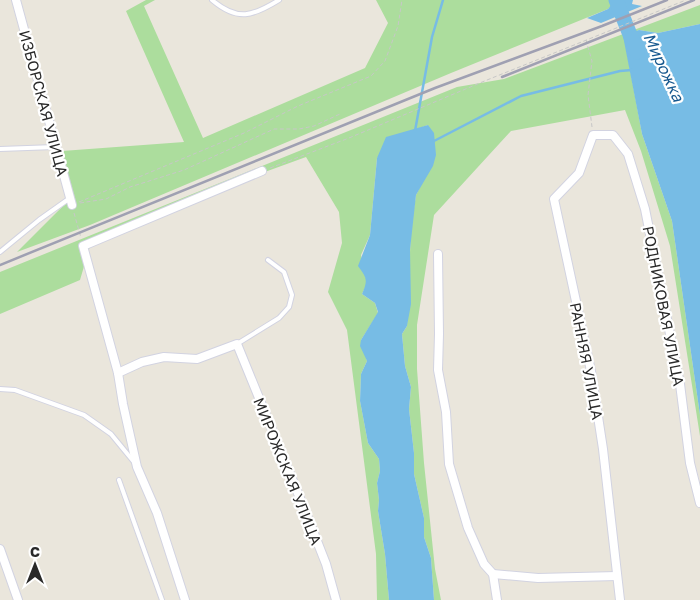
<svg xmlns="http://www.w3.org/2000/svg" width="700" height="600" font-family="'Golos Text',sans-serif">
<rect width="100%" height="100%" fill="#eae6dc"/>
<g fill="#acdd9d">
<path d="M 146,0 L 155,0 L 144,6 L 203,138 L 365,68 L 388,23 L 376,0 L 610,0 L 613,4 L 608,9 L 451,73 L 90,225 L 17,252 L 66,203 L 74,198 L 62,151 L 184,142 L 126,11 Z"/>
<path d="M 700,5 L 700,24 L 658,33 L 639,30 L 624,37 L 642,134 L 672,221 L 700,415 L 700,436 L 670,246 L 641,151 L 625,110 L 511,131 L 434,215 L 417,325 L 417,369 L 424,463 L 435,569 L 441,600 L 434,600 L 431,558 L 424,537 L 424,518 L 414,474 L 414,453 L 409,409 L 411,387 L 405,366 L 402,334 L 407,326 L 411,228 L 416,195 L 421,185 L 428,125 L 417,129 L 377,158 L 370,235 L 361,255 L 367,283 L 362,294 L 375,303 L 378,313 L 361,340 L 367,361 L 361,374 L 360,401 L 368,443 L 379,459 L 380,471 L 377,483 L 379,500 L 378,511 L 385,554 L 389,600 L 377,600 L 376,554 L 347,330 L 328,292 L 342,243 L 339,212 L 306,157 L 262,173 L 90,246 L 80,280 L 0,314 L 0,272 L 457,87 L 504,79 Z"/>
</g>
<g fill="#77bce5">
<path d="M 610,0 L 633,0 L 632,4 L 642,6 L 601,23 L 587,18 L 608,9 L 612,4 Z"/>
<path d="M 700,24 L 700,415 L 672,221 L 642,134 L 623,36 L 639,30 L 658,33 Z"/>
<path d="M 428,125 L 434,133 L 436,155 L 433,166 L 416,195 L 410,250 L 411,304 L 407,326 L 402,334 L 405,366 L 411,387 L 409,409 L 414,453 L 414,474 L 424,518 L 424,537 L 431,558 L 434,600 L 389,600 L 385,554 L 378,511 L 379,500 L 377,483 L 380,471 L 379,459 L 368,443 L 360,401 L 361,374 L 367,361 L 360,346 L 361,340 L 378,312 L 375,303 L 362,294 C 368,280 367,278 358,266 L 370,235 L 377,158 L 386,137 Z"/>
</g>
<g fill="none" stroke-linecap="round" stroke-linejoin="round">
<g stroke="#77bce5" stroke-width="2.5">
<path d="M 415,131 L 432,37 L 443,0"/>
<path d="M 434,141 L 521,96 L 620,71 L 632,70"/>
</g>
<path stroke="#77bce5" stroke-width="15" d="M 616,0 L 637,52"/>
<defs>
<g id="lane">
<path d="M 212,0 C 238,22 253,16 279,0"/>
<path d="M 0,149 L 55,147"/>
<path d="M 0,252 L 39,220 L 70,198"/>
<path d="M 237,344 L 279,318 L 289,307 L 292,295 L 284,272 L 268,260"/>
<path d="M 0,389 L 15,390 L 84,415 L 111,434 L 134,462"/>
<path d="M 119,480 L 162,600"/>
</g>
<g id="street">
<path d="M 16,0 L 72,205"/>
<path d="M 438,254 L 439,334 L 438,370 L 446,412 L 449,464 L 468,528 L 484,564 L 493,574 L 497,600"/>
<path d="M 118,373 L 142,362 L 164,357 L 197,359 L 237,344 L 306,513 L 326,564 L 336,600"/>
<path d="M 0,549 L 18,600"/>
<path d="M 493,574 L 538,578 L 617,576"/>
<path d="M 185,600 L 157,513 L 137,467 L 123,404 L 118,373 L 83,246 L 262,171"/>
<path d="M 620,600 L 603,449 L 591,371 L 554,199 L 579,173 L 593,135 L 613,135 L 628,154 L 645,209 L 680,384 L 690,463 L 700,503"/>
</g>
</defs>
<use href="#lane" stroke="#d2d3e1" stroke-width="6"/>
<use href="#street" stroke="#d2d3e1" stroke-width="10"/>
<g stroke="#c7c7c7" stroke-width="1" stroke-dasharray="4 2.5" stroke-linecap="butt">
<path d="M 586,40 L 592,61 L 588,95 L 592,127"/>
<path d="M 270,168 L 349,138 L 487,80 L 686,0"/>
<path d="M 79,202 L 244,133 L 298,106 L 371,76 L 385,61 L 398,26 L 402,0"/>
<path d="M 80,203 L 106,199 L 130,187 L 184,170 L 274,129 L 299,129 L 314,126 L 340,114"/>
<path d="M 74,213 L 81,238"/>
</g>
<use href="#lane" stroke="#fff" stroke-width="4"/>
<use href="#street" stroke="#fff" stroke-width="8"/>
<g stroke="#9fa0b2" stroke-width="2.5">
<path d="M 502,77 L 694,0"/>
<path d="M 0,265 L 435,88 L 602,26 L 667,0"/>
</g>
</g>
<g text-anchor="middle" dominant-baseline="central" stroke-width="4.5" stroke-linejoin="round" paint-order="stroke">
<g font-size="15" fill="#292929" stroke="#fff">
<text transform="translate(44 103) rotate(75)">ИЗБОРСКАЯ УЛИЦА</text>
<text transform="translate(664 306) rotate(79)">РОДНИКОВАЯ УЛИЦА</text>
<text transform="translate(587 361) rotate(79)">РАННЯЯ УЛИЦА</text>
<text transform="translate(288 471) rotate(68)">МИРОЖСКАЯ УЛИЦА</text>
</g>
<g font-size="16" font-style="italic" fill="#18598f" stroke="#fff">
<text transform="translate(664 67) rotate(65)">Мирожка</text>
</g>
</g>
<g transform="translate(35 565)" stroke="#ffffff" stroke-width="4" paint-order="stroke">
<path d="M0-4L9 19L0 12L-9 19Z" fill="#292929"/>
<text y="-8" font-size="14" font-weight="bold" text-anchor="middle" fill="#292929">С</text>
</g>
</svg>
